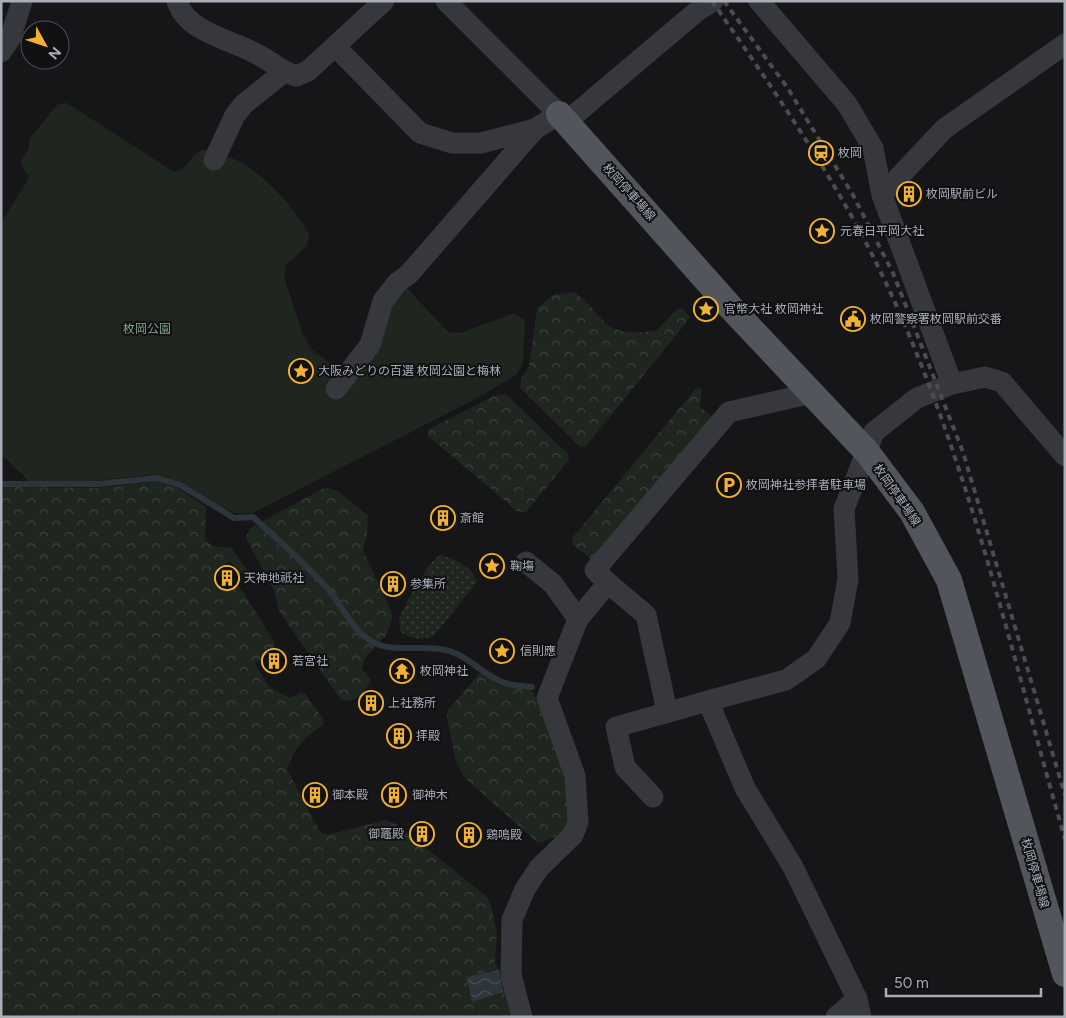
<svg xmlns="http://www.w3.org/2000/svg" width="1066" height="1018" font-family="Figtree,'Noto Sans JP',sans-serif">
<defs>
<pattern id="forest-crowns" width="20" height="18" patternUnits="userSpaceOnUse" patternTransform="scale(1.25)"><rect width="20" height="18" fill="#1e261f"/><path d="M2 6a3 3 0 1 1 6 0M12 15a3 3 0 1 1 6 0" fill="none" stroke="#3c433d"/></pattern>
<pattern id="garden-dots" width="8" height="8" patternUnits="userSpaceOnUse" patternTransform="scale(1.25)"><rect width="8" height="8" fill="#1e261f"/><path d="M2 2h.1M6 6h.1" fill="none" stroke="#3c433d" stroke-width="1.8" stroke-linecap="round"/></pattern>
<pattern id="water-waves" width="16" height="10" patternUnits="userSpaceOnUse" patternTransform="scale(1.25)"><rect width="16" height="10" fill="#2c353c"/><path d="M0 5q4-4 8 0t8 0" fill="none" stroke="#485056"/></pattern>
</defs>
<rect width="100%" height="100%" fill="#161618"/>
<path fill="#1e261f" d="M 67,103 L 174,172 C 188,170 191,153 204,149 C 216,154 233,157 244,164 C 271,182 293,206 309,234 L 307,246 L 286,265 L 284,277 L 302,332 L 311,349 L 351,379 L 388,303 L 404,285 L 448,332 L 461,333 L 514,313 L 525,320 L 523,362 L 517,374 L 483,395 L 253,513 L 234,513 L 167,477 L 149,475 L 94,481 L 30,482 L 1,454 L 1,223 L 27,181 L 28,175 L 21,165 L 21,160 L 28,150 L 30,138 L 58,104 Z"/>
<g fill="url(#forest-crowns)">
<path d="M 573,292 C 601,308 598,332 634,332 C 642,332 650,332 657,330 L 677,309 L 683,308 L 690,318 L 586,446 L 580,447 L 520,388 L 522,377 L 529,366 L 537,308 L 553,295 Z"/>
<path d="M 697,387 L 702,390 L 700,407 L 710,415 L 712,420 L 592,560 L 572,544 L 573,537 Z"/>
<path d="M 506,394 L 568,454 L 569,460 L 526,512 L 517,511 L 428,436 L 429,429 L 496,395 Z"/>
<path d="M 161,481 L 176,487 L 206,507 L 205,540 L 213,546 L 232,548 L 251,577 L 249,580 L 229,561 L 216,572 L 215,577 L 228,589 L 237,586 L 242,590 L 275,643 L 274,649 L 255,664 L 269,687 L 290,698 L 301,692 L 305,694 L 324,720 L 323,725 C 306,736 293,749 287,769 L 320,832 L 327,835 L 386,820 L 396,824 L 486,896 L 490,902 L 497,933 L 495,963 L 524,1017 L 1,1017 L 1,487 L 97,488 Z"/>
<path d="M 326,487 L 339,492 L 368,516 L 367,535 L 363,550 L 393,615 L 387,634 L 365,658 L 362,669 L 371,680 C 365,693 356,704 341,700 L 279,611 L 274,591 L 246,538 L 250,528 Z"/>
<path d="M 483,673 L 498,685 L 530,690 L 534,693 L 568,785 L 569,826 L 561,835 L 538,843 L 463,776 L 456,761 L 447,718 L 448,710 L 479,674 Z"/>
</g>
<path fill="url(#garden-dots)" d="M 440,555 C 454,558 473,567 477,582 L 433,637 C 420,639 411,640 400,631 L 399,619 L 408,599 L 431,563 Z"/>
<path fill="url(#water-waves)" d="M 499,970 L 503,992 L 472,1002 L 467,977 Z"/>
<g fill="none" stroke-linecap="round" stroke-linejoin="round">
<path stroke="#2c353c" stroke-width="6" d="M 1,484 L 98,484 L 157,478 L 180,485 L 234,518 L 253,517 C 279,540 304,563 327,588 C 342,605 351,629 371,641 C 393,654 421,644 446,650 C 467,655 485,676 502,682 C 511,686 523,686 532,687"/>
<g stroke="#37383d" stroke-width="21">
<path d="M 177,1 C 187,33 230,39 255,53 C 270,60 280,71 296,76 L 308,71 L 384,1"/>
<path d="M 759,1 L 847,104 L 873,148 L 882,195 L 952,384"/>
<path d="M 335,46 L 420,133 L 452,143 L 481,143 L 535,129 L 559,114 L 446,1"/>
<path d="M 1,52 L 10,39 L 22,1"/>
<path d="M 566,122 L 696,12 L 713,1"/>
<path d="M 214,160 L 235,115 L 244,104 L 284,72"/>
<path d="M 882,195 L 944,129 L 1065,44"/>
<path d="M 336,389 L 370,345 L 383,301 L 397,283 L 409,274 L 535,129"/>
<path d="M 526,562 L 553,584 L 578,619"/>
<path d="M 608,583 L 646,615 L 667,711"/>
<path d="M 653,797 L 625,767 L 616,727 L 708,701"/>
<path d="M 522,1017 L 511,974 L 512,920 L 525,889 L 539,868 L 573,835 L 578,822 L 575,776 L 547,698 L 578,619 L 608,583 L 595,570 L 729,412 L 812,393"/>
<path d="M 836,1017 L 857,999"/>
<path d="M 861,1017 L 857,999 L 842,968 L 793,867 L 745,788 L 708,701 L 786,680 L 816,659 L 840,623 L 848,579 L 844,509 L 874,432 L 917,398 L 952,384 L 985,377 L 1002,382 L 1065,456"/>
</g>
<path stroke="#53555c" stroke-width="26" d="M 559,114 L 733,310 L 867,452 L 912,512 L 949,580 L 1065,974"/>
<g stroke="#4a4c52" stroke-width="4" stroke-dasharray="6 5" stroke-linecap="butt">
<path d="M 712,1 C 774,90 840,185 886,283 C 969,460 1011,653 1065,839"/>
<path d="M 724,1 L 787,87 L 853,195 L 893,273 L 963,452 L 1065,795"/>
</g>
</g>
<defs>
<symbol id="station-ring" viewBox="-11 -11 22 22"><circle r="9.5" fill="#111113" stroke="#f2b134" stroke-width="1.5"/><path d="M-3-6H3Q5-6 5-4V2Q5 4 3 4L4.5 6H3L1.5 4h-3L-3 6H-4.5L-3 4Q-5 4-5 2V-4Q-5-6-3-6ZM-3.5-4v3h7v-3ZM-3.5 1v1.5H-2V1ZM2 1v1.5H3.5V1Z" fill="#f2b134"/></symbol>
<symbol id="building-ring" viewBox="-11 -11 22 22"><circle r="9.5" fill="#111113" stroke="#f2b134" stroke-width="1.5"/><path d="M-4-6H4V6H1V3H-1V6H-4ZM-2.5-4.3h1.7v1.8h-1.7ZM.8-4.3h1.7v1.8H.8ZM-2.5-1h1.7V.8h-1.7ZM.8-1h1.7V.8H.8Z" fill="#f2b134"/></symbol>
<symbol id="sight-ring" viewBox="-11 -11 22 22"><circle r="9.5" fill="#111113" stroke="#f2b134" stroke-width="1.5"/><path d="M0-6L1.8-2.2L6-1.7L2.9 1.2L3.7 5.4L0 3.3L-3.7 5.4L-2.9 1.2L-6-1.7L-1.8-2.2Z" fill="#f2b134"/></symbol>
<symbol id="civic-ring" viewBox="-11 -11 22 22"><circle r="9.5" fill="#111113" stroke="#f2b134" stroke-width="1.5"/><path d="M-.6-6.5H3V-4.5H.6V-3L4-1V1h2V6H-6V1h2V-1L-.6-3ZM-1.2 2.5V6h2.4V2.5Z" fill="#f2b134"/></symbol>
<symbol id="parking-ring" viewBox="-11 -11 22 22"><circle r="9.5" fill="#111113" stroke="#f2b134" stroke-width="1.5"/><path d="M-3.5-5.5H1a3.5 3.5 0 0 1 0 7H-1V5.5H-3.5ZM-1-3.4V-.6H.8a1.4 1.4 0 0 0 0-2.8Z" fill="#f2b134"/></symbol>
<symbol id="temple-ring" viewBox="-11 -11 22 22"><circle r="9.5" fill="#111113" stroke="#f2b134" stroke-width="1.5"/><path d="M0-6L5-2H3V0L6.5 2.5H4V6H1.5V3h-3V6H-4V2.5H-6.5L-3 0V-2H-5Z" fill="#f2b134"/></symbol>
</defs>
<g fill-rule="evenodd">
<use href="#station-ring" x="807" y="139" width="28" height="28"/>
<use href="#building-ring" x="895" y="180" width="28" height="28"/>
<use href="#sight-ring" x="808" y="217" width="28" height="28"/>
<use href="#sight-ring" x="692" y="295" width="28" height="28"/>
<use href="#civic-ring" x="839" y="305" width="28" height="28"/>
<use href="#sight-ring" x="287" y="357" width="28" height="28"/>
<use href="#parking-ring" x="715" y="471" width="28" height="28"/>
<use href="#building-ring" x="429" y="504" width="28" height="28"/>
<use href="#sight-ring" x="478" y="552" width="28" height="28"/>
<use href="#building-ring" x="213" y="564" width="28" height="28"/>
<use href="#building-ring" x="379" y="570" width="28" height="28"/>
<use href="#sight-ring" x="488" y="637" width="28" height="28"/>
<use href="#building-ring" x="260" y="647" width="28" height="28"/>
<use href="#temple-ring" x="388" y="657" width="28" height="28"/>
<use href="#building-ring" x="357" y="689" width="28" height="28"/>
<use href="#building-ring" x="385" y="722" width="28" height="28"/>
<use href="#building-ring" x="301" y="781" width="28" height="28"/>
<use href="#building-ring" x="380" y="781" width="28" height="28"/>
<use href="#building-ring" x="408" y="820" width="28" height="28"/>
<use href="#building-ring" x="455" y="821" width="28" height="28"/>
</g>
<g text-anchor="middle" dominant-baseline="central" stroke-width="4" stroke-linejoin="round" paint-order="stroke">
<g font-size="12" fill="#a8adb8" stroke="#111113" text-anchor="start">
<text x="838" y="153">枚岡</text>
<text x="926" y="194">枚岡駅前ビル</text>
<text x="840" y="231">元春日平岡大社</text>
<text x="724" y="309">官幣大社 枚岡神社</text>
<text x="870" y="319">枚岡警察署枚岡駅前交番</text>
<text x="318" y="371">大阪みどりの百選 枚岡公園と梅林</text>
<text x="746" y="485">枚岡神社参拝者駐車場</text>
<text x="460" y="518">斎館</text>
<text x="510" y="566">鞠塲</text>
<text x="244" y="578">天神地祇社</text>
<text x="410" y="584">参集所</text>
<text x="520" y="651">信則應</text>
<text x="292" y="661">若宮社</text>
<text x="420" y="671">枚岡神社</text>
<text x="388" y="703">上社務所</text>
<text x="416" y="736">拝殿</text>
<text x="332" y="795">御本殿</text>
<text x="412" y="795">御神木</text>
<text x="404" y="834" text-anchor="end">御竈殿</text>
<text x="486" y="835">鶏鳴殿</text>
</g>
<g font-size="12" fill="#a8adb8" stroke="#111113">
<text transform="translate(629 192) rotate(48)">枚岡停車場線</text>
<text transform="translate(897 495) rotate(55)">枚岡停車場線</text>
<text transform="translate(1035 873) rotate(74)">枚岡停車場線</text>
</g>
<g font-size="12" fill="#7fa381" stroke="#111113">
<text x="147" y="329">枚岡公園</text>
</g>
</g>
<rect width="1066" height="1018" fill="none" stroke="#a8adb8" stroke-width="5"/>
<g transform="translate(45 45) rotate(130)"><circle r="24" fill="#111113" stroke="#4d4f55"/>
<path d="M0-4L9 19L0 12L-9 19Z" fill="#f2b134"/>
<text y="-8" font-size="14" font-weight="bold" text-anchor="middle" fill="#a8adb8">N</text>
</g>
<path d="M886 988v8h155v-8" fill="none" stroke="#a8adb8" stroke-width="2.5"/>
<text x="894" y="988" font-size="15" fill="#a8adb8" stroke="#111113" stroke-width="4" paint-order="stroke">50 m</text>
</svg>
